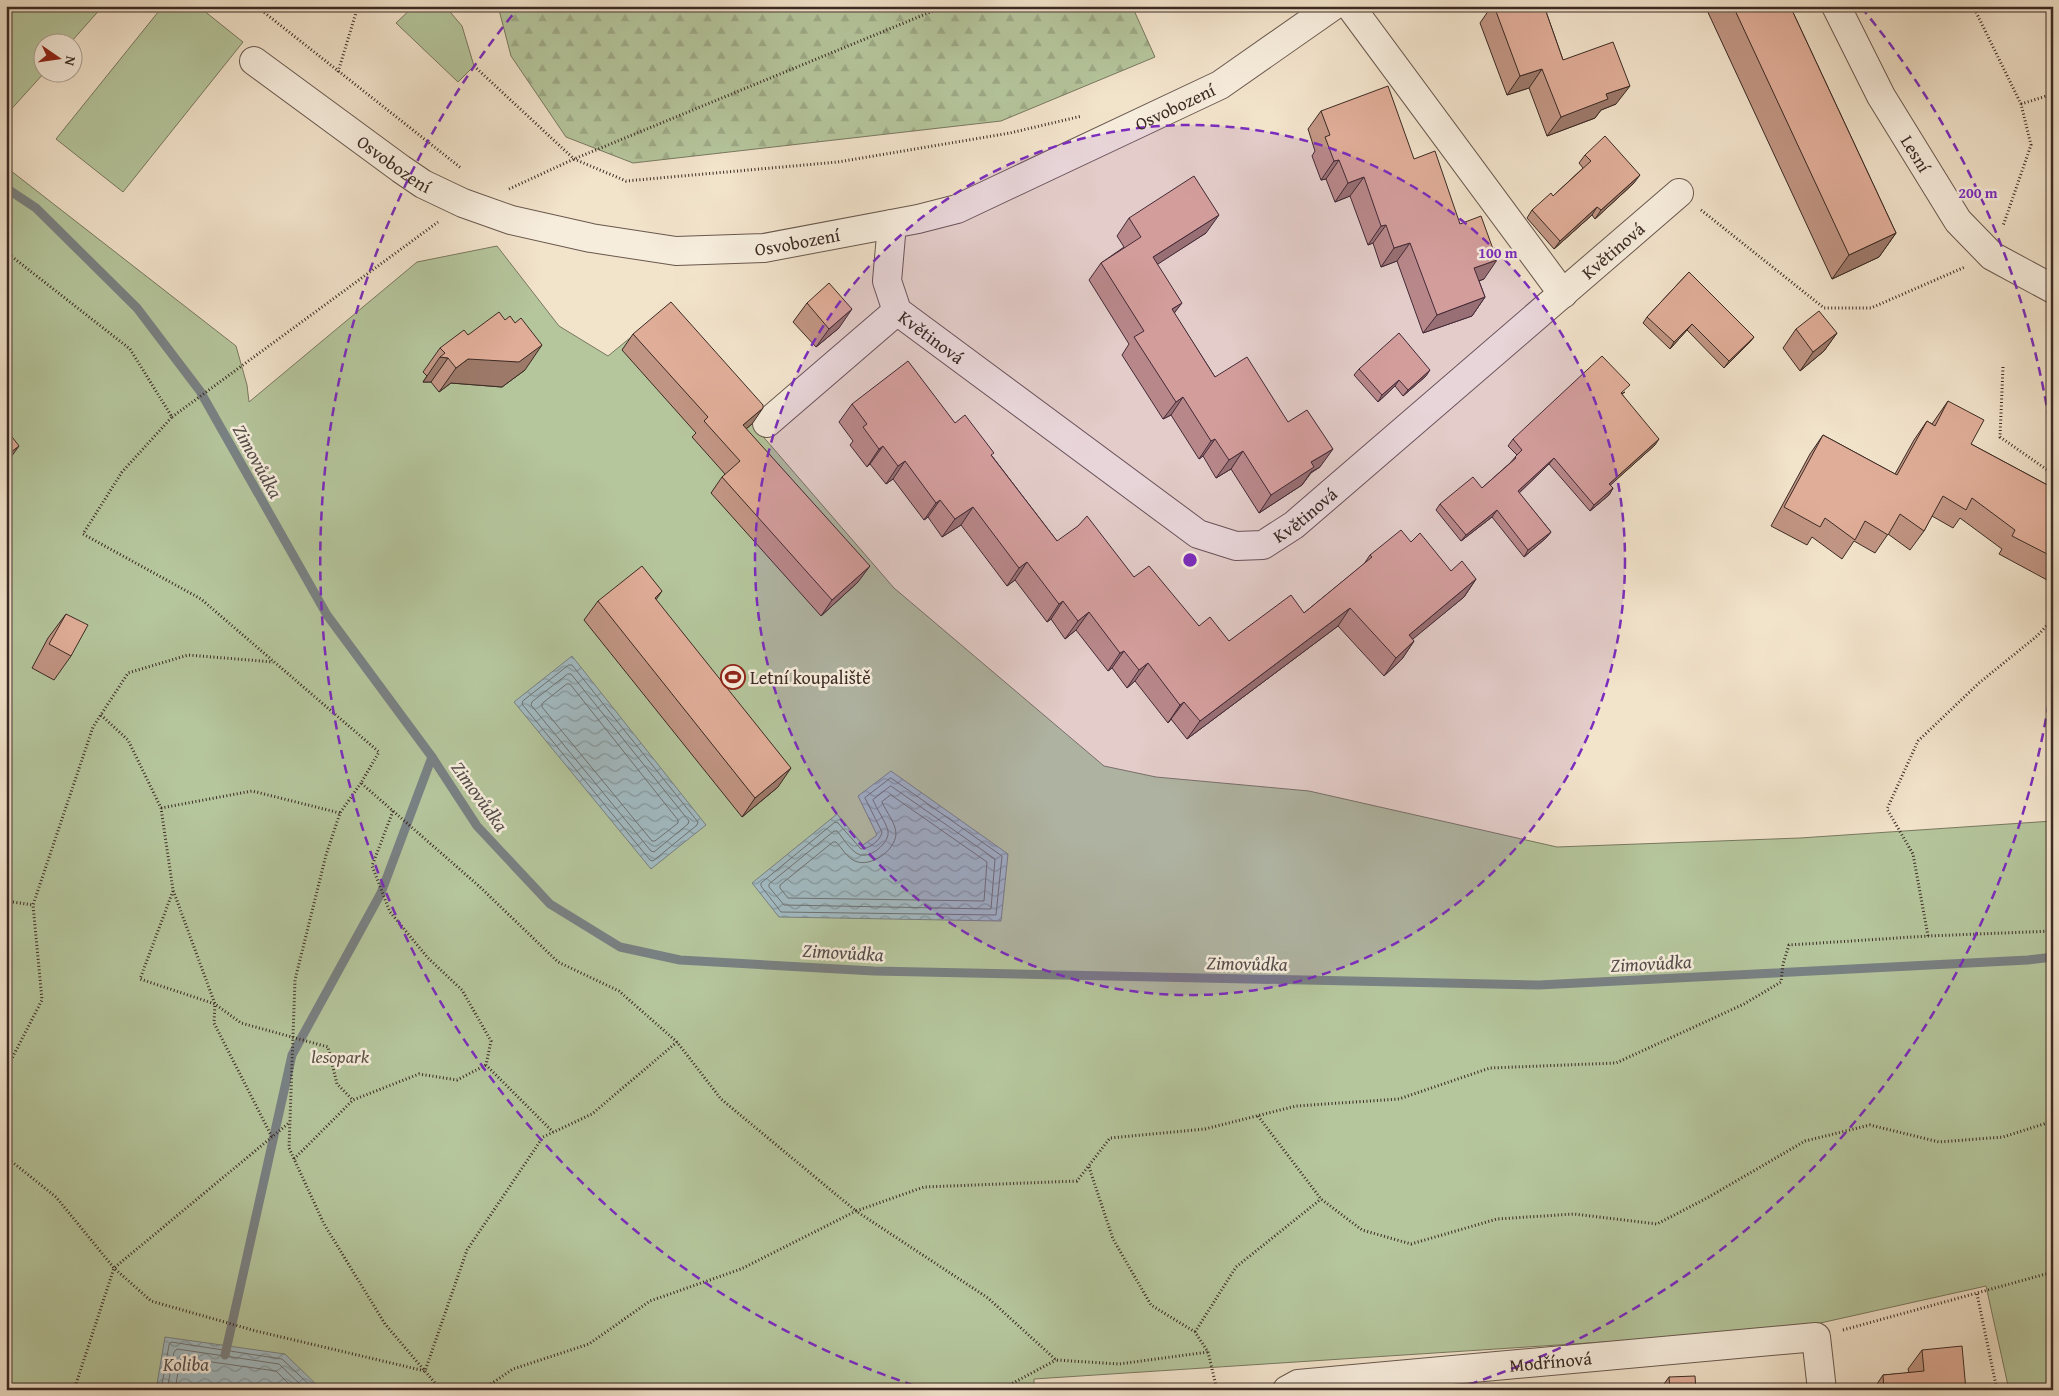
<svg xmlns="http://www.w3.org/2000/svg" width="2059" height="1396" font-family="'Gentium Book Plus',serif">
<defs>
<pattern id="forest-firs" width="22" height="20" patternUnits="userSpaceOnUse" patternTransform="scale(1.25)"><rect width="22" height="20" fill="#b5c59c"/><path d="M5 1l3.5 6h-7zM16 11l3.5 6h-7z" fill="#9da986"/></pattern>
<pattern id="water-waves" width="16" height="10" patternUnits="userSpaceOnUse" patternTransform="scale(1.25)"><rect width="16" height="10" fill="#a2bbc3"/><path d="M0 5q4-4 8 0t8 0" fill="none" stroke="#85989e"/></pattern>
</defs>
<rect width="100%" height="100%" fill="#f2e3cb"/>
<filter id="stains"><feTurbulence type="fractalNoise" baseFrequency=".004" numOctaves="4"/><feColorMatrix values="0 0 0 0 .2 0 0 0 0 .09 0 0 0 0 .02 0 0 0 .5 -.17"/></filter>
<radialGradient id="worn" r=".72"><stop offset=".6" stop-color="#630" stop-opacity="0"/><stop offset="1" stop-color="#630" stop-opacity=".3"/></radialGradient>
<path fill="url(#forest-firs)" stroke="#787860" d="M 498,6 L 1132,6 L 1155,57 L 1001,121 L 633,163 L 566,137 L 511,56 Z"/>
<g fill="#b5c59c" stroke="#787860">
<path d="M 6,6 L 103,6 L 71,42 L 42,42 L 42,72 L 44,73 L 6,115 Z"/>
<path d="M 163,6 L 198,6 L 243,42 L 123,192 L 56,139 Z"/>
<path d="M 414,6 L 445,6 L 462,26 L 474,66 L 458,82 L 396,23 Z"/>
<path d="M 6,167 L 236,346 L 247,385 L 249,402 L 417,262 L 497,246 L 559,326 L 608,356 L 658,315 L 894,588 L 1104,766 L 1156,777 L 1309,791 L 1557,847 L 1800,838 L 2053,821 L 2053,1390 L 2009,1390 L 1986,1286 L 1789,1330 L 1034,1379 L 1034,1390 L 6,1390 Z"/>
</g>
<g fill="url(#water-waves)" stroke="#798183">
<path d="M 572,656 L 706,825 L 651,869 L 514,702 Z"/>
<path d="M 891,771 L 1008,854 L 1001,921 L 779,917 L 752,883 L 837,814 L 863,845 L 877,835 L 858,796 Z"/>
<path d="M 165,1337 L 285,1354 L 322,1390 L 156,1390 Z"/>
</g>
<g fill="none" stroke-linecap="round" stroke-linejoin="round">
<g stroke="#6e7274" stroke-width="1">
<path d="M 569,665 L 572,665 L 698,822 L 697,825 L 653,861 L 650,860 L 522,704 L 523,701 Z"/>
<path d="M 568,674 L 571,674 L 689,821 L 688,824 L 654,852 L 651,851 L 531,705 L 532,702 Z"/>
<path d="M 567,684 L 570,684 L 678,820 L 678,823 L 655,841 L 652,841 L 542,707 L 542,704 Z"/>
<path d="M 891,778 L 1002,856 L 996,915 L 781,912 L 761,886 L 761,883 L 835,822 L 838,823 L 861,849 C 869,849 881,840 882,832 L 865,798 Z"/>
<path d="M 891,786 L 995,859 L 991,909 L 784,905 L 769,887 L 769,884 L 834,831 L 837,831 C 843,838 850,850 858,854 C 869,860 890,843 888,831 C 885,820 877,810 873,800 Z"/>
<path d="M 891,795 L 987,862 L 984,901 L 788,898 L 780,888 L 780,885 L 833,842 L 836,842 C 842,848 847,858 855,861 C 870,868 895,851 896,834 C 896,823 886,812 882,802 Z"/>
<path d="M 161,1390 L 169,1345 L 171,1342 L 282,1359 L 315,1390"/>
<path d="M 167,1390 L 174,1352 L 177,1349 L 279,1364 L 306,1390"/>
<path d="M 175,1390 L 180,1360 L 183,1358 L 276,1371 L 295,1390"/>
</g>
<g stroke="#798183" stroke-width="9">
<path d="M 6,188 L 36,208 L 137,308 L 200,391 L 327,615 L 432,757 L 477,826 L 550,904 L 620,947 L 680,960 L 874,971 L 1539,985 L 2028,960 L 2053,957"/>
<path d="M 225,1355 L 292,1055 L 381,893 L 432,757"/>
</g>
<defs>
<g id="minor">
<path d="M 1350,6 L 1563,294"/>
<path id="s1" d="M 1836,6 L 1881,96 L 1958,221 L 1992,256 L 2053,289"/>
<path id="s2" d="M 254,61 L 401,169 L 423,184 L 463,203 L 511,220 L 591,238 L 676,251 L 764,248 L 918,219 L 957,209 L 1220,85 L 1333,6"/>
<path id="s3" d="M 892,224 L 887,281 L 897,311 L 1198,534 L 1236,546 L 1263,545 L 1294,525 L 1679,193"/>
<path d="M 767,423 L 897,311"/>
<path id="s4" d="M 1287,1390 L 1298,1384 L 1816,1337 L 1822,1390"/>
</g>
</defs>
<use href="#minor" stroke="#69584e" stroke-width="30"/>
<g stroke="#3b2a24" stroke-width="3" stroke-dasharray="1 2.5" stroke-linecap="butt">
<path d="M 256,6 L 461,168"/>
<path d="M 1973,6 L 2021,104 L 2031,145 L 2003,226"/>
<path d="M 474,66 L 574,159 L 626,181 L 838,162 L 1010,133 L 1082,116"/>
<path d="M 338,72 L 358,6"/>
<path d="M 2021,104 L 2053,94"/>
<path d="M 509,189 L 574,159 L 945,6"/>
<path d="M 1701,210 L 1824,308 L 1871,308 L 1965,267"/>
<path d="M 6,252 L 130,349 L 172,417 L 122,472 L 83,534 L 201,599 L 379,752 L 361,783 L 480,887 L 558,962 L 619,991 L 677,1042 L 721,1099 L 856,1211 L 924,1187 L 1077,1181 L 1110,1138 L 1205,1129 L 1296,1106 L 1399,1099 L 1490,1068 L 1616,1063 L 1744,1004 L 1781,982 L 1783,964 L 1789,945 L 1928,936 L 2053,931"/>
<path d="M 2003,367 L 2000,437 L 2053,474"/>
<path d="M 172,417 L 438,222"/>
<path d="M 101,715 L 128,740 L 161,808 L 173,890 L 215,1004 L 241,1023 L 328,1047 L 337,1084 L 353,1100"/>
<path d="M 361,783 L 340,813 L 326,855 L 295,980 L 289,1148 L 324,1224 L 385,1324 L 441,1390"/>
<path d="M 161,808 L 252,791 L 340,813"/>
<path d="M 393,811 L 372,866 L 390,912 L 428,958 L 462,990 L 491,1041 L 486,1065 L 553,1132"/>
<path d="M 173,891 L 140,979 L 215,1004 L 214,1023 L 272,1137"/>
<path d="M 6,901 L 33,905"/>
<path d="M 1928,936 L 1913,854 L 1887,809 L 1918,741 L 1979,683 L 2037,636 L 2053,619"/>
<path d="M 6,1070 L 42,1000 L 33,905 L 93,727 L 128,673 L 188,655 L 273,662"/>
<path d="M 1258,1116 L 1321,1199 L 1362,1230 L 1411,1244 L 1497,1219 L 1574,1214 L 1657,1224 L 1707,1198 L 1805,1141 L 1870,1125 L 1939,1142 L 2003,1137 L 2053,1121"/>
<path d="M 6,1157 L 56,1197 L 114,1268 L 151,1301 L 256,1331 L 425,1371 L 467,1250 L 543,1137 L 592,1114 L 677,1042"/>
<path d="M 294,1159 L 353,1100 L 419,1074 L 457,1080 L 486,1065"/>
<path d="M 1089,1167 L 1113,1239 L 1151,1305 L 1195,1332 L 1208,1352 L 1217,1390"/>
<path d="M 1977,1294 L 1997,1390"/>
<path d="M 1843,1330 L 2053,1272"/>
<path d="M 1195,1332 L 1236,1267 L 1321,1199"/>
<path d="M 74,1390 L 114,1268 L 290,1122"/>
<path d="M 482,1390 L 513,1369 L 589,1344 L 650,1301 L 741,1269 L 856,1211 L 988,1298 L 1056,1360 L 1119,1364 L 1208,1352"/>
<path d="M 1000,1390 L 1056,1360"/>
</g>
<use href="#minor" stroke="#f7eddd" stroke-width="28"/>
</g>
<g fill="#c19583" stroke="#3b2a24">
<path d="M 1491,6 L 1544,6 L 1563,60 L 1616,104 L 1601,110 L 1595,118 L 1547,136 L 1529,88 L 1507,95 L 1480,23 L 1491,7 Z"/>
<path d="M 1705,6 L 1790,6 L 1896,233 L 1879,257 L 1832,279 Z"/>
<path d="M 1321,111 L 1414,159 L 1460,224 L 1484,279 L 1479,281 L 1485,297 L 1472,316 L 1423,333 L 1397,261 L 1381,267 L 1373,243 L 1368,245 L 1350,196 L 1335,202 L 1326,179 L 1321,180 L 1312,156 L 1315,151 L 1308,129 Z"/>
<path d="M 1585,155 L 1634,183 L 1595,219 L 1592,215 L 1554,249 L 1527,218 L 1532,210 L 1553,196 L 1583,168 L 1579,163 Z"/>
<path d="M 1129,218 L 1206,233 L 1157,264 L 1174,313 L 1215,377 L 1288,422 L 1320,467 L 1311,473 L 1302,485 L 1259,513 L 1231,469 L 1216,478 L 1203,456 L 1199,459 L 1171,415 L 1163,419 L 1122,355 L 1129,344 L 1089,280 L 1101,263 L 1124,247 L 1117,236 Z"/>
<path d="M 1689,272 L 1754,337 L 1749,343 L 1724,368 L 1687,330 L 1670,349 L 1643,323 L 1647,317 Z"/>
<path d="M 807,303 L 839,328 L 816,347 L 793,322 Z"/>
<path d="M 1796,329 L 1837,333 L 1824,351 L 1800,371 L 1783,348 Z"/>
<path d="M 633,334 L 752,424 L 746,429 L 858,582 L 821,616 L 711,493 L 722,477 L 725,474 L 692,437 L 696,433 L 622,350 Z"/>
<path d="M 468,335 L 525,370 L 502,387 L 451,383 L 439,392 L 431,382 L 423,382 L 427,376 L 423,372 L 440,348 Z"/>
<path d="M 1359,369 L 1426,376 L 1403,396 L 1395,386 L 1378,402 L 1354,375 Z"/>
<path d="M 1625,392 L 1622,394 L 1655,445 L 1610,485 L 1613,488 L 1609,495 L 1590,511 L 1549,464 L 1519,493 L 1551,532 L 1546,538 L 1524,557 L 1492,517 L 1461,541 L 1436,510 L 1440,504 L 1482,488 L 1510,463 L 1517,455 L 1508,446 L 1513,439 Z"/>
<path d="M 1948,401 L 1971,444 L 2053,488 L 2053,575 L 2049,581 L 1999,554 L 2002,549 L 1960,518 L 1953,528 L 1932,516 L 1924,531 L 1910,550 L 1888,534 L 1875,553 L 1854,541 L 1842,559 L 1812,537 L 1807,545 L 1771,526 L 1810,454 L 1823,435 L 1895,474 L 1914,440 L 1927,421 L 1932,424 Z"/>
<path d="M 852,404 L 955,423 L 992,456 L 1057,541 L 1134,577 L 1199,626 L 1229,641 L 1304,613 L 1364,564 L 1370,555 L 1411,542 L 1451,571 L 1476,579 L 1464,597 L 1412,639 L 1414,641 L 1402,659 L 1384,676 L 1338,626 L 1187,739 L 1171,719 L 1168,723 L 1135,681 L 1127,688 L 1112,668 L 1108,671 L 1076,630 L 1065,639 L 1051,619 L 1047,622 L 1015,580 L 1007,586 L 961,525 L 942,537 L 928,517 L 924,520 L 893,479 L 886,484 L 870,464 L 867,467 L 850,445 L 853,441 L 839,422 Z"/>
<path d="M 656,600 L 778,787 L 742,817 L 584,620 L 598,601 Z"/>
<path d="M 66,614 L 71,656 L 54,680 L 32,668 L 48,638 Z"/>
<path d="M 1922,1350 L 1966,1390 L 1873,1390 L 1883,1375 L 1909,1373 L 1908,1369 Z"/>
<path d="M 1669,1377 L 1696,1390 L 1665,1390 L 1664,1384 Z"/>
</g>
<g fill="#9d796a" stroke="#3b2a24">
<path d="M 1542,69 L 1529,88 L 1507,95 L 1520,76 Z"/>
<path d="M 1630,86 L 1616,104 L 1601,110 L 1595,118 L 1547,136 L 1561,117 L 1606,94 Z"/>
<path d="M 1339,160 L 1326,179 L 1321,180 L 1334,161 Z"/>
<path d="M 1640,175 L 1634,183 L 1595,219 L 1601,210 Z"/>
<path d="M 1364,177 L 1350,196 L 1335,202 L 1348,183 Z"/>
<path d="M 1597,207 L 1592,215 L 1554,249 L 1560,241 Z"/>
<path d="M 1219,215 L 1206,233 L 1141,275 L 1153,257 Z"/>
<path d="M 1386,225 L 1373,243 L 1368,245 L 1381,226 Z"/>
<path d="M 1896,233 L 1879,257 L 1832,279 L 1849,255 Z"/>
<path d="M 1410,243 L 1397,261 L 1381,267 L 1394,248 Z"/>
<path d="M 1497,260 L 1484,279 L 1461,287 L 1474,268 Z"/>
<path d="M 1485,297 L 1472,316 L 1423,333 L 1437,315 Z"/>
<path d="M 1182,303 L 1169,320 L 1172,309 Z"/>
<path d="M 852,309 L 839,328 L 816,347 L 829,329 Z"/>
<path d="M 1692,324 L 1687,330 L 1670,349 L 1674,342 Z"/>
<path d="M 1837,333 L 1824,351 L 1800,371 L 1813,352 Z"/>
<path d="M 1754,337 L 1749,343 L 1724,368 L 1729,361 Z"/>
<path d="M 542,345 L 525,370 L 502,387 L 451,383 L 439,392 L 456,368 L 468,359 Z"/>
<path d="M 440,357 L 448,358 L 431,382 L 423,382 Z"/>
<path d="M 1430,370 L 1426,376 L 1403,396 L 1408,390 Z"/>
<path d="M 1399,380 L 1395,386 L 1378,402 L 1382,395 Z"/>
<path d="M 1183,397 L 1171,415 L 1163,419 L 1176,402 Z"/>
<path d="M 763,408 L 752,424 L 731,441 L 743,425 Z"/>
<path d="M 1215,439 L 1203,456 L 1199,459 L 1211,441 Z"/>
<path d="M 1659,439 L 1655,445 L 1605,490 L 1609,484 Z"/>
<path d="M 19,446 L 6,464 L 6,456 Z"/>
<path d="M 883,446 L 870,464 L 867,467 L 879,449 Z"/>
<path d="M 1333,449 L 1320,467 L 1311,472 L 1302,485 L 1259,513 L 1271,495 L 1311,462 Z"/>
<path d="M 1243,451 L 1231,469 L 1216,478 L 1229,460 Z"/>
<path d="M 1554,458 L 1549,464 L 1514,498 L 1518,491 Z"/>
<path d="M 905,461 L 893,479 L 886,484 L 898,466 Z"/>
<path d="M 1613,488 L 1609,495 L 1590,511 L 1594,505 Z"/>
<path d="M 940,500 L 928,517 L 924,520 L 936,503 Z"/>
<path d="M 973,507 L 961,525 L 942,537 L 955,519 Z"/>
<path d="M 1497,510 L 1492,517 L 1461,541 L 1466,535 Z"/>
<path d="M 1551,532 L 1546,538 L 1524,557 L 1528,550 Z"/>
<path d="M 1027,562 L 1015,580 L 1007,586 L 1019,568 Z"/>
<path d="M 870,566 L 858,582 L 821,616 L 832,600 Z"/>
<path d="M 1476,579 L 1464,597 L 1396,653 L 1409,635 Z"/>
<path d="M 662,591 L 649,610 L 655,598 Z"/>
<path d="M 1063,601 L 1051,619 L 1047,622 L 1059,604 Z"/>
<path d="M 1350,608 L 1338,626 L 1187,739 L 1200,721 Z"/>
<path d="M 1089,612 L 1076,630 L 1065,639 L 1078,621 Z"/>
<path d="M 1414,641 L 1402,659 L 1384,676 L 1396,658 Z"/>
<path d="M 1124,651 L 1112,668 L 1108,671 L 1120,653 Z"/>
<path d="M 1148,663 L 1135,681 L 1127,688 L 1139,670 Z"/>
<path d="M 1184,702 L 1171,719 L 1168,723 L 1180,705 Z"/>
<path d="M 791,768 L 778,787 L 742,817 L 755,798 Z"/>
</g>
<g fill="#e0ad98" stroke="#3b2a24">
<path d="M 1494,6 L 1544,6 L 1563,60 L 1613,42 L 1630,86 L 1606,94 L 1608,99 L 1561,117 L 1542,69 L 1520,76 Z"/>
<path d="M 1733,6 L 1790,6 L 1896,233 L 1849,255 Z"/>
<path d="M 1388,86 L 1414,159 L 1435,151 L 1460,224 L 1481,216 L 1497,260 L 1474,268 L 1485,297 L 1437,315 L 1410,243 L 1394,248 L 1386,225 L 1381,226 L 1364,177 L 1348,183 L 1339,160 L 1334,161 L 1325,137 L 1330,135 L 1321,111 Z"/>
<path d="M 1605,136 L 1640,175 L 1601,210 L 1597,207 L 1560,241 L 1532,210 L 1551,193 L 1553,196 L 1591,161 L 1585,155 Z"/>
<path d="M 1194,176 L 1219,215 L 1153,257 L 1182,303 L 1172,309 L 1215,377 L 1247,357 L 1288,422 L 1307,410 L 1333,449 L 1311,462 L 1314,467 L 1271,495 L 1243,451 L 1229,460 L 1215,439 L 1211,441 L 1183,397 L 1176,402 L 1134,337 L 1144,331 L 1101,263 L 1141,237 L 1129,218 Z"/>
<path d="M 1689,272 L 1754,337 L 1729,361 L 1692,324 L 1674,342 L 1647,317 Z"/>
<path d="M 829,283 L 852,309 L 829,329 L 807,303 Z"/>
<path d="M 671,302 L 763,405 L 763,408 L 743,425 L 870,566 L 832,600 L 722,477 L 740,461 L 704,421 L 708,417 L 633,334 Z"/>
<path d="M 1819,311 L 1837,333 L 1813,352 L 1796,329 Z"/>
<path d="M 499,312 L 505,320 L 510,316 L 515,323 L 521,318 L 542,345 L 519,362 L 468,359 L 456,368 L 448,358 L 440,357 L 445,353 L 440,348 L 464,330 L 468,335 Z"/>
<path d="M 1399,333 L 1430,370 L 1408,390 L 1399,380 L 1382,395 L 1359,369 Z"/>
<path d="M 1602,356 L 1630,385 L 1621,393 L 1659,439 L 1609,484 L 1613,488 L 1594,505 L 1554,458 L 1518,491 L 1551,532 L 1528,550 L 1497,510 L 1466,535 L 1440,504 L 1473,477 L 1482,488 L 1516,458 L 1515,457 L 1522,450 L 1513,439 Z"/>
<path d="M 908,361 L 955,423 L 965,415 L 994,453 L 991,455 L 1057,541 L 1078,526 L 1087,516 L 1134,577 L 1149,566 L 1199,626 L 1210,617 L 1229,641 L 1291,595 L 1304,613 L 1372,557 L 1370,555 L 1401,530 L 1411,542 L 1420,533 L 1451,571 L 1462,561 L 1476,579 L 1409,635 L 1414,641 L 1396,658 L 1350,608 L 1200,721 L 1184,702 L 1180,705 L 1148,663 L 1139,670 L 1124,651 L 1120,653 L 1089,612 L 1078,621 L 1063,601 L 1059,604 L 1027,562 L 1019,568 L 973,507 L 955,519 L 940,500 L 936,503 L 905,461 L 898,466 L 883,446 L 879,449 L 863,427 L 867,424 L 852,404 Z"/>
<path d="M 1948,401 L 1984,420 L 1971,444 L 2053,488 L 2053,557 L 2012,536 L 2015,530 L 1972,498 L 1966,510 L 1943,496 L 1924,531 L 1900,514 L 1888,535 L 1865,521 L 1855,540 L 1825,518 L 1820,527 L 1784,507 L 1823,435 L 1897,475 L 1927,421 L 1935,426 Z"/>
<path d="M 6,429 L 19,446 L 6,456 Z"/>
<path d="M 642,566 L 662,591 L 655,598 L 791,768 L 755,798 L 598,601 Z"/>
<path d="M 66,614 L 88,625 L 71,656 L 49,644 Z"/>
<path d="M 1962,1346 L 1966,1390 L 1884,1390 L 1883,1375 L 1924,1371 L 1922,1350 Z"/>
<path d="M 1695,1376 L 1696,1390 L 1670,1390 L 1669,1377 Z"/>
</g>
<circle cx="1190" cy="560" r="435" fill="#7b2cbf" fill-opacity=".12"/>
<g fill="none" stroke="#7b2cbf" stroke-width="2.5" stroke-dasharray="9 6">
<circle cx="1190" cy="560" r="435"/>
<path d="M2053 674A870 870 0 0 1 1452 1390M928 1390A870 870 0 0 1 519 7M1861 7A870 870 0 0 1 2053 446"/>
</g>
<defs>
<symbol id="stadium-ring" viewBox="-11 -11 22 22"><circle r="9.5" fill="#f7eddd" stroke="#8f2418" stroke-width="1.5"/><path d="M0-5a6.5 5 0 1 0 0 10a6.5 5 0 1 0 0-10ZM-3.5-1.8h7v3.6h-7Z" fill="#8f2418"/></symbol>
</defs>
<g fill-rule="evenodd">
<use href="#stadium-ring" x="719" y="663" width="28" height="28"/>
</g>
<g text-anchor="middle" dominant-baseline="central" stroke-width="5" stroke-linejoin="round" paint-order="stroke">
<g font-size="18" fill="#3b2a24" stroke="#f7eddd">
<text stroke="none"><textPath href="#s2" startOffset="998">Osvobození</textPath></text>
<text stroke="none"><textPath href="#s1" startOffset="168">Lesní</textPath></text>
<text stroke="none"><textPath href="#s2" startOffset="174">Osvobození</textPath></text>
<text stroke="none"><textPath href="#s2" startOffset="594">Osvobození</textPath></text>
<text stroke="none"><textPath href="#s3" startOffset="988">Květinová</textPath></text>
<text stroke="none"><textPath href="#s3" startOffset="132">Květinová</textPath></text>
<text stroke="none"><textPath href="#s3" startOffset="582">Květinová</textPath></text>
<text stroke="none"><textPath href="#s4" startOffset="266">Modřínová</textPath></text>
</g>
<g font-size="18" fill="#3b2a24" stroke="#f7eddd" text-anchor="start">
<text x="750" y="677">Letní koupaliště</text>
</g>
<g font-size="18" font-style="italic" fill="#5a5142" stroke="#f7eddd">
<text x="340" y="1056">lesopark</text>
</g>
<g font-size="19" font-style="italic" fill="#554e4c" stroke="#f7eddd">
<text transform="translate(258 461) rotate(61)">Zimovůdka</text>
<text transform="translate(480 796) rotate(54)">Zimovůdka</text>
<text transform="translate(843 952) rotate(3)">Zimovůdka</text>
<text transform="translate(1247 963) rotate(1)">Zimovůdka</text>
<text transform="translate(1651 963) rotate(-3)">Zimovůdka</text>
<text x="186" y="1364">Koliba</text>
</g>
</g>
<circle cx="1190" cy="560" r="8" fill="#7b2cbf" stroke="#f7eddd" stroke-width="2.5"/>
<g font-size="15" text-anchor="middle" font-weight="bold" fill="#7b2cbf" stroke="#f7eddd" stroke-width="5" stroke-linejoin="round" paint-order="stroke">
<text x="1978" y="198">200 m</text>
<text x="1498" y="258">100 m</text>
</g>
<rect width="2059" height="1396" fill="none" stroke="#f2e3cb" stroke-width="25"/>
<rect x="8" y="8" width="2044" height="1381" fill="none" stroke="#3b2a24" stroke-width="2.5"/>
<rect x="12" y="12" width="2034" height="1371" fill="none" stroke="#3b2a24"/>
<g transform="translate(58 58) rotate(103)"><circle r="24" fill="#f7eddd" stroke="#ac9f93"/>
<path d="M0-4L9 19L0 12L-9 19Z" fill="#8f2418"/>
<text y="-8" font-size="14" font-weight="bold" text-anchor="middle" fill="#3b2a24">N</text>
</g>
<rect width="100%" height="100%" filter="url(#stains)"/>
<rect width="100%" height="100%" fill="url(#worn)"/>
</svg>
